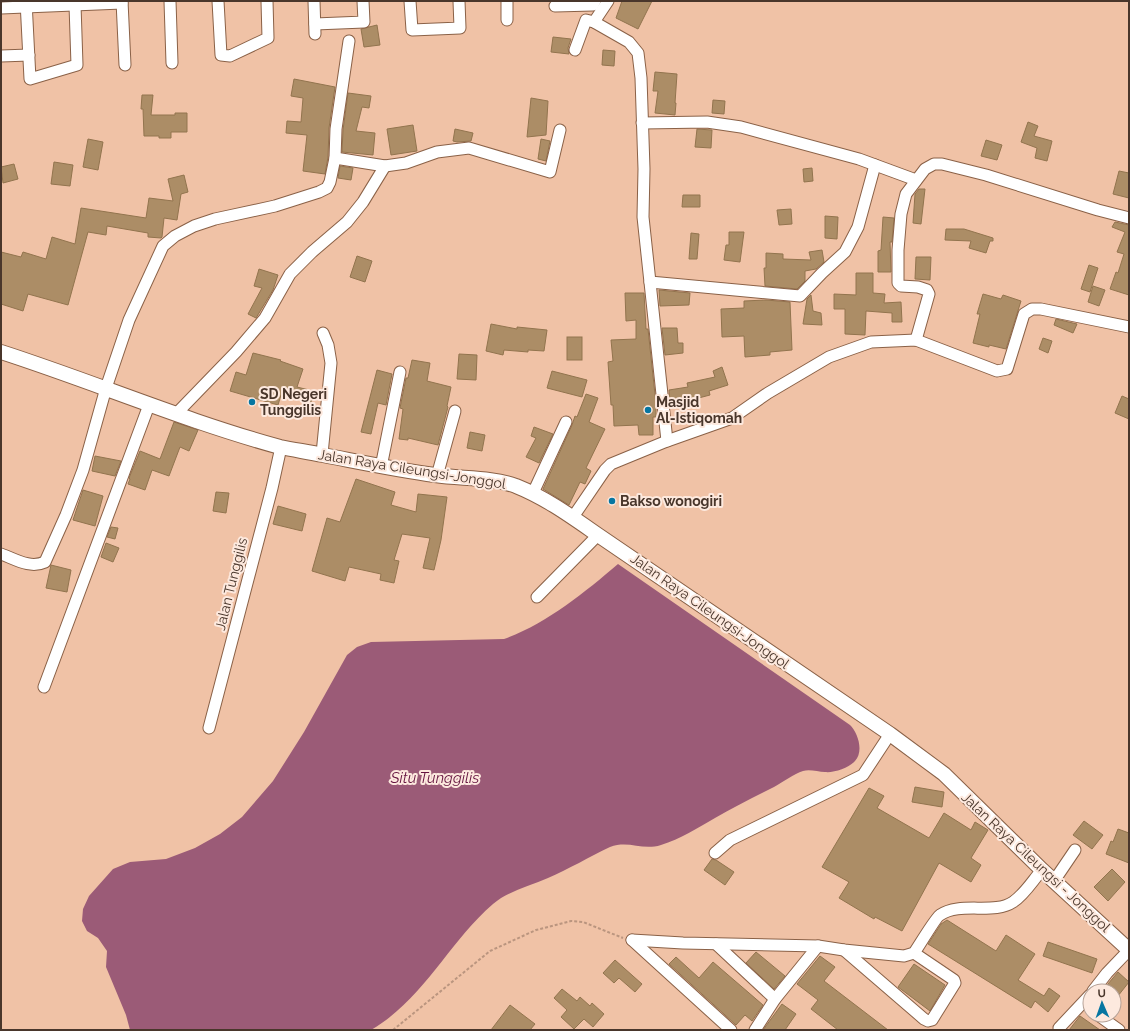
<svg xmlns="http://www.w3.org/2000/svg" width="1130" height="1031" font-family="Raleway,sans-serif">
<rect width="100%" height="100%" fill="#f0c2a6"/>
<path fill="#9b5b77" d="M 618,564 L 850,725 C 858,733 864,751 855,761 C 849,768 834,773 825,772 C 818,772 810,769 803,771 C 794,774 783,782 774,787 C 754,797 734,807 715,818 C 698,828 680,839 661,845 C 642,851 629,840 610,847 C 589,857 569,869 548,878 C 530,886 508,891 493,904 C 448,943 424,999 371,1030 L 130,1030 L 126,1015 L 106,967 L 107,951 L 98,938 L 87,931 L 82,921 L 83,909 L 89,896 L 113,869 L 130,862 L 166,859 L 195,848 L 220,834 L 242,817 L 273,781 L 304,732 L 347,655 L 357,647 L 371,642 L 504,639 C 546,624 584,593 618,564 Z"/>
<g fill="#ac8d66" stroke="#92744e">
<path d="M 622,1 L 652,1 L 638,29 L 616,18 Z"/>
<path d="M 377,25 L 380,45 L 364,47 L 361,29 Z"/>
<path d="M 553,37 L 571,39 L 568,48 L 569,54 L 551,52 Z"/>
<path d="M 603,50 L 615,51 L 614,66 L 602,65 Z"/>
<path d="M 655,72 L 677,74 L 675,103 L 676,103 L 675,115 L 655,113 L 658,91 L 653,91 Z"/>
<path d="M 294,79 L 335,87 L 329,128 L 328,157 L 325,174 L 303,171 L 307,135 L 286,133 L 287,121 L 301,122 L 303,98 L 291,96 Z"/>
<path d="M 348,93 L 371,96 L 369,108 L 362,107 L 356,131 L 375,133 L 373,155 L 342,152 L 343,130 Z"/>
<path d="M 142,95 L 153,95 L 151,115 L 175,115 L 175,113 L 187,113 L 187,132 L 171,132 L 171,138 L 159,138 L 159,136 L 144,136 L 143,109 L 141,109 Z"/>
<path d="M 531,98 L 548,101 L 546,135 L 527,137 Z"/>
<path d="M 713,100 L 725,101 L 724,114 L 712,113 Z"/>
<path d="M 1028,122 L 1038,126 L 1034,136 L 1052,141 L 1047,161 L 1035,158 L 1037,148 L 1021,142 Z"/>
<path d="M 413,125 L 417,151 L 391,155 L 387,129 Z"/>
<path d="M 455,129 L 473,133 L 471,141 L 457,142 L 453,141 Z"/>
<path d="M 697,129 L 712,130 L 711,148 L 695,147 Z"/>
<path d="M 88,139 L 103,142 L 98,170 L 83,167 Z"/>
<path d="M 541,139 L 550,141 L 546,161 L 538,159 Z"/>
<path d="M 986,140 L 1002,145 L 997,160 L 981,156 Z"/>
<path d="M 54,162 L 73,165 L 70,186 L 51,184 Z"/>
<path d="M 14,164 L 18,179 L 3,183 L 1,167 Z"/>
<path d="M 340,166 L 353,168 L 351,180 L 338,178 Z"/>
<path d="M 812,168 L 813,181 L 804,182 L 803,169 Z"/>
<path d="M 1119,171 L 1129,173 L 1129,198 L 1113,194 Z"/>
<path d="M 184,175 L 188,192 L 181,194 L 177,220 L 164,218 L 162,237 L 161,238 L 148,237 L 148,233 L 107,226 L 106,235 L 88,232 L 68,305 L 28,294 L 23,311 L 1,304 L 1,252 L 21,257 L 23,252 L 46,259 L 52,237 L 75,244 L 81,208 L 146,218 L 149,198 L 173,201 L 168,179 Z"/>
<path d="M 919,189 L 925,189 L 921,224 L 913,223 L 915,194 Z"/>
<path d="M 683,195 L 700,195 L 700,207 L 682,207 Z"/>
<path d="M 791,209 L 792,224 L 779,225 L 777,210 Z"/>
<path d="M 825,216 L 838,217 L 837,239 L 825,238 Z"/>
<path d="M 883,217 L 894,218 L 892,242 L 890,242 L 891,272 L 878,272 L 878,251 L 881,250 Z"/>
<path d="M 1115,222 L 1129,225 L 1129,295 L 1110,289 L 1116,272 L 1118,273 L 1124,254 L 1117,252 L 1125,232 L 1112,227 Z"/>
<path d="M 946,229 L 964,229 L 993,238 L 993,241 L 990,241 L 986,253 L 969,248 L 971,241 L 945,240 Z"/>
<path d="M 729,232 L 744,232 L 740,262 L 724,260 L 726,245 L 729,245 Z"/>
<path d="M 691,233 L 699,234 L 697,259 L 689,259 Z"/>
<path d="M 822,250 L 824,262 L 816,269 L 805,271 L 805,281 L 797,289 L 765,286 L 764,268 L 766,268 L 766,253 L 783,254 L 783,259 L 811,260 L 809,252 Z"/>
<path d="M 357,256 L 372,261 L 365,282 L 350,277 Z"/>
<path d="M 916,257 L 931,257 L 930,280 L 915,279 Z"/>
<path d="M 1089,265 L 1098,268 L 1090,292 L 1081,289 Z"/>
<path d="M 259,269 L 278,275 L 273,290 L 256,318 L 248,314 L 262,288 L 254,286 Z"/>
<path d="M 856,273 L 873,273 L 873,293 L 885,294 L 884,303 L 901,302 L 902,322 L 892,322 L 892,313 L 866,311 L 865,335 L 845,334 L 845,309 L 834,309 L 834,294 L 856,295 Z"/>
<path d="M 1093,286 L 1105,290 L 1099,306 L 1088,302 Z"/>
<path d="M 659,290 L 690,293 L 689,305 L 660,306 Z"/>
<path d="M 625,293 L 644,293 L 646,329 L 648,329 L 656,404 L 656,417 L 653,417 L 653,435 L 639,435 L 638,425 L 614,426 L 613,405 L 611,405 L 608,362 L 613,361 L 611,340 L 636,339 L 636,320 L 626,321 Z"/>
<path d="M 983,294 L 1001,299 L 1003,295 L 1021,301 L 1006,349 L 989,345 L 989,347 L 973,343 L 980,314 L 977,314 Z"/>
<path d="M 811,295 L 813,311 L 821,313 L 822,325 L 803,324 L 807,299 Z"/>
<path d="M 766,300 L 790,302 L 792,350 L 770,352 L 770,355 L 745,357 L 744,336 L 722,337 L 721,309 L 744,308 L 744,301 Z"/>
<path d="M 1056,319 L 1077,324 L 1073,333 L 1054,325 Z"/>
<path d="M 491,324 L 517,329 L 517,327 L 547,330 L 544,351 L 528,350 L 528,352 L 504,350 L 503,355 L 486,351 Z"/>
<path d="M 662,328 L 677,328 L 678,343 L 683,343 L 683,353 L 665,355 Z"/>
<rect x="567" y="337" width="15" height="23"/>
<path d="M 1043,338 L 1052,341 L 1048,353 L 1039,349 Z"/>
<path d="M 253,353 L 281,360 L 280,361 L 303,369 L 297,387 L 313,391 L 311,402 L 281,395 L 278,405 L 230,391 L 236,372 L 246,375 Z"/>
<path d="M 459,354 L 477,355 L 476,380 L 457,379 Z"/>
<path d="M 412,360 L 430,363 L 427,381 L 451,387 L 447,406 L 448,407 L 438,445 L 408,438 L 408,440 L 399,439 L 403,409 L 400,408 L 406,378 L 408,378 Z"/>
<path d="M 722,367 L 728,385 L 709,391 L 710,395 L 691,400 L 670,401 L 669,390 L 688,387 L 687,383 L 715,377 L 713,371 Z"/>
<path d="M 377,370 L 392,374 L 386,405 L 378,403 L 371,434 L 361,432 Z"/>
<path d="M 552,371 L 587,380 L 582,397 L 547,388 Z"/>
<path d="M 586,394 L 598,398 L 589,422 L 605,429 L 586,468 L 591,471 L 585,484 L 580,482 L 569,505 L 543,489 L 572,425 L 575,416 L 577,417 Z"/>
<path d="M 1122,396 L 1129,399 L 1129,419 L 1115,413 Z"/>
<path d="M 174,422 L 198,430 L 189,451 L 180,447 L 169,476 L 152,470 L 145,490 L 128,484 L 130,479 L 129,478 L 140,451 L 160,459 Z"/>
<path d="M 534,427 L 553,434 L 539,463 L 526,457 L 536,438 L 531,436 Z"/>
<path d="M 470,432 L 485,435 L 482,451 L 467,448 Z"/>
<path d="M 95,456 L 121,461 L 115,476 L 92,471 Z"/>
<path d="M 356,479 L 395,492 L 391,505 L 416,512 L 418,494 L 447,497 L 441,540 L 434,570 L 423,568 L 430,538 L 402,534 L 394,560 L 399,561 L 394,583 L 380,580 L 381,574 L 349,567 L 345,581 L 312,571 L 327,518 L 340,522 Z"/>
<path d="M 83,490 L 103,496 L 95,526 L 73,520 Z"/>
<path d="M 216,492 L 229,493 L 226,513 L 213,511 Z"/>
<path d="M 278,506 L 306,514 L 302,531 L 273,524 Z"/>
<path d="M 111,527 L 118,528 L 115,539 L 107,537 Z"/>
<path d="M 106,543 L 119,548 L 113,562 L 101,557 Z"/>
<path d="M 51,565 L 71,570 L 67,592 L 46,588 Z"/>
<path d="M 915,787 L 944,792 L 942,807 L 912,802 Z"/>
<path d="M 869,788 L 884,796 L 877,808 L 929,838 L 944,813 L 971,830 L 975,822 L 988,830 L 971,858 L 981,865 L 971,882 L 939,863 L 902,931 L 875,917 L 874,919 L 839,898 L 849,882 L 822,867 Z"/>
<path d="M 1084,821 L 1103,835 L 1092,849 L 1073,835 Z"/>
<path d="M 1118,829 L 1129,833 L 1129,863 L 1106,854 L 1111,841 L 1113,842 Z"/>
<path d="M 712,859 L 716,860 L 734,872 L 725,885 L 704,870 Z"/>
<path d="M 1112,869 L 1125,882 L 1108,901 L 1094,887 Z"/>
<path d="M 947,920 L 996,951 L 1006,935 L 1035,954 L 1018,980 L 1044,996 L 1049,988 L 1060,996 L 1048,1012 L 1035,1001 L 1031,1008 L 928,944 L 941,924 Z"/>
<path d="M 1048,942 L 1097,959 L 1092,973 L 1043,956 Z"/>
<path d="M 756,952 L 785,976 L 774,989 L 746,963 Z"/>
<path d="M 820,956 L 835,967 L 824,981 L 888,1030 L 838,1030 L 811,1009 L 818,1000 L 797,984 Z"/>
<path d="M 676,957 L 699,978 L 713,962 L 763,1005 L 752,1021 L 745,1015 L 736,1025 L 669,964 Z"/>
<path d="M 615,960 L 642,984 L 635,992 L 619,978 L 614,983 L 603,973 Z"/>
<path d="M 914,964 L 945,985 L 930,1011 L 898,987 Z"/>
<path d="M 1118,972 L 1129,982 L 1114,1001 L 1114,991 L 1102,991 Z"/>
<path d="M 562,989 L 577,1001 L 580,997 L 590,1006 L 592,1003 L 604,1014 L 593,1027 L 584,1019 L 574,1029 L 561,1017 L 567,1010 L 554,998 Z"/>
<path d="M 782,1004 L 796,1014 L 785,1030 L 763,1030 Z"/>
<path d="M 510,1005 L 535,1024 L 530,1030 L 491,1030 Z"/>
<path d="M 1080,1016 L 1100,1030 L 1069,1030 Z"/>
</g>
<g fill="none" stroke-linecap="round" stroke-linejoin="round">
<defs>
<g id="minor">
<path d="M 26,1 L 30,79 L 77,65 L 75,5"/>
<path d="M 122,1 L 125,65"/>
<path d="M 170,1 L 172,63"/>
<path d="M 218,1 L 221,55 L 230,56 L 268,38 L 267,1"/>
<path d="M 314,1 L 315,34"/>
<path d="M 410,1 L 412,30 L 460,28 L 459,1"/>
<path d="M 507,1 L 507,20"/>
<path d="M 555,6 L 593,5 L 595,1"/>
<path d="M 1,8 L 122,3"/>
<path d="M 594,22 L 608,1"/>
<path d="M 315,24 L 364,22 L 363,1"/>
<path d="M 575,50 L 586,20 L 594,22 L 629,42 L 638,53 L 641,78 L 644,169 L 643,217 L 667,441"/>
<path d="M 1,56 L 29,55"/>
<path d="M 642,123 L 707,122 L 741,127 L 859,159 L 916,180"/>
<path d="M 335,158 L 385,166 L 406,163 L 437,152 L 469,148 L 550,172 L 560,130"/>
<path d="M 650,282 L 800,296 L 822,273 L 845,252 L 858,227 L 875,165"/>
<path d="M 916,340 L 929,294 L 927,290 L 918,287 L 901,286 L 898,283 L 898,250 L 901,214 L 906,194 L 925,169 L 934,164 L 942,164 L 986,175 L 1098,210 L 1129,218"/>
<path d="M 176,414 L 236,352 L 265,318 L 290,274 L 312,252 L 347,222 L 363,202 L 385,166"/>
<path d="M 322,454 L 331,363 L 328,345 L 323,333"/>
<path d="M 381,467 L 400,372"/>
<path d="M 437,476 L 455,411"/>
<path d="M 533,493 L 566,422"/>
<path d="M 573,517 L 605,470 L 611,464 L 667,441 L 732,418 L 768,393 L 829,357 L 871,342 L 916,340 L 997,371 L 1007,369 L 1024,314 L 1032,309 L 1041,309 L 1129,327"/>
<path d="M 1,554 C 15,559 30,569 45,562 L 66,515 L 83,470 L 106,388 L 129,320 L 163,246 L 175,236 L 194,226 L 215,219 L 275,206 L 319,192 L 327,188 L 330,182 L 335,158 L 336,129 L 349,41"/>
<path d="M 537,597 L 598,535"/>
<path d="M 44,687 L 149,405"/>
<path d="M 209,728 L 272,488 L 281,447"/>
<path d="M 715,853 L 730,840 L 863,775 L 890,734"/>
<path d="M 1054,881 L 1075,850"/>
<path d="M 632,940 L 683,943 L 818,946 L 844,950 L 904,956 L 914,953 C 919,946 936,917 940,915 C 960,901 994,915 1013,902 C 1025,894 1033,880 1042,870"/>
<path d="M 632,940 L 731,1030"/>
<path d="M 716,944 L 775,999"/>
<path d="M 844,950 L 924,1019 L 928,1021 L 932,1020 L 955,983 L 954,980 L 914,953"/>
<path d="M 1093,991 L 1107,973 L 1129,950"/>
<path d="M 1098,1015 L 1119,1030"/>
<path d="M 1059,1028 L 1090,995"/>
<path d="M 755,1030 L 775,999 L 818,946"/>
</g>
<path id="major" d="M 1,352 C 94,382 185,421 280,447 C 294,450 309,452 323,455 C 360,462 398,470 435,475 C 462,479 491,477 516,486 C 546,498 572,517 598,535 L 890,734 L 944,774 L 1042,870 L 1129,950"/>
</defs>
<use href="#minor" stroke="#8a6147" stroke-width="13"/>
<use href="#major" stroke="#8a6147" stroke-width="16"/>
<path stroke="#ba957f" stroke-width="2" stroke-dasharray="3 2" stroke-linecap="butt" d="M 393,1030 L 490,951 L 536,930 L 571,921 L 583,922 L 623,938"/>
<use href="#minor" stroke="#fff" stroke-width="11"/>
<use href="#major" stroke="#fff" stroke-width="14"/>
</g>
<g fill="#0776a1" stroke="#fde9de" stroke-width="1.5">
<circle cx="252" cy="402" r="4"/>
<circle cx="648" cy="410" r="4"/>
<circle cx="612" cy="501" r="4"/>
</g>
<g text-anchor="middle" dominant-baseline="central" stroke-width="4" stroke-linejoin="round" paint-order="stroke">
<g font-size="14" font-weight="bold" fill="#49362b" stroke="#fde9de" text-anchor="start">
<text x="260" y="394">SD Negeri<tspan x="260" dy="16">Tunggilis</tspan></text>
<text x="656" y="402">Masjid<tspan x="656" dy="16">Al-Istiqomah</tspan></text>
<text x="620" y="501">Bakso wonogiri</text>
</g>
<g font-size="14" fill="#49362b" stroke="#fde9de">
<text transform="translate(412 469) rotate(9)">Jalan Raya Cileungsi-Jonggol</text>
<text transform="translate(231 584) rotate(-76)">Jalan Tunggilis</text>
<text transform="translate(710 611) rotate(35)">Jalan Raya Cileungsi-Jonggol</text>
<text transform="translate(1036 862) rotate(43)">Jalan Raya Cileungsi - Jonggol</text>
</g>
<g font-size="15" font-style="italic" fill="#651440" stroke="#fde9de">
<text x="435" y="778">Situ Tunggilis</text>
</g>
</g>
<rect width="1130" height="1031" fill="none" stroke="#49362b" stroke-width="4"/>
<g transform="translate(1102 1003) rotate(358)"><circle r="19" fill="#fde9de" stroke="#b5a196"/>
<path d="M0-3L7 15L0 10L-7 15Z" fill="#0776a1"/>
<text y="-6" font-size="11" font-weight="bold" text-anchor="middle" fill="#49362b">U</text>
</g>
</svg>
